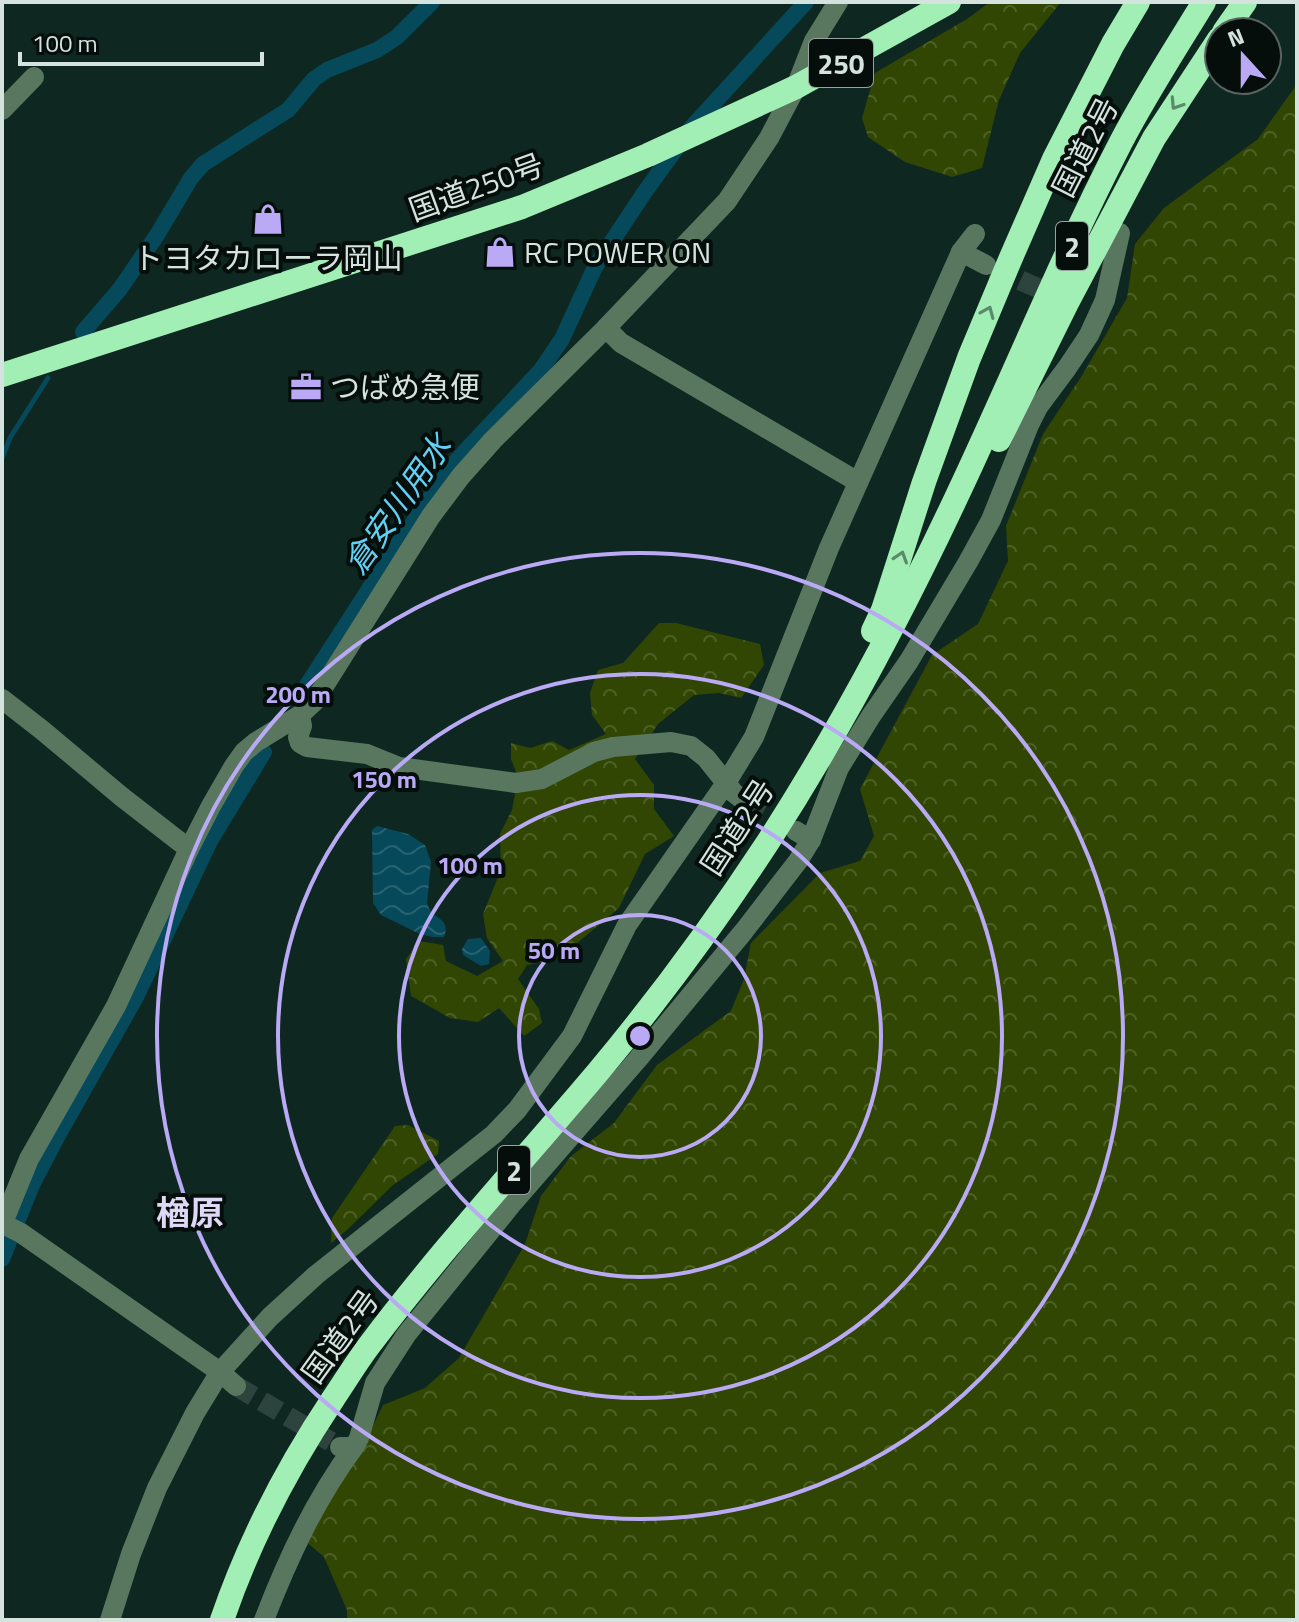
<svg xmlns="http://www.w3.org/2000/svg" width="1299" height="1622" font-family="'Titillium Web','Noto Sans JP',sans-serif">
<defs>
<pattern id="forest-crowns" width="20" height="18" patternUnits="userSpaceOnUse" patternTransform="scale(2)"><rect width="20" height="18" fill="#304602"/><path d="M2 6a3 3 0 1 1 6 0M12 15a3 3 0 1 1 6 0" fill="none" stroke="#4d6126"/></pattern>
<pattern id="water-waves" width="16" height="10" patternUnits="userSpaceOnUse" patternTransform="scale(2)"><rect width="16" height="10" fill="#06495b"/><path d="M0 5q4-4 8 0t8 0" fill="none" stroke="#296372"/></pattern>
</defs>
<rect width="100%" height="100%" fill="#0e2821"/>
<g fill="url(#forest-crowns)">
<path d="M 990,2 L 1061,2 L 1020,53 L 999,100 L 982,168 L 952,177 L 905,162 L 868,137 L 862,118 L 875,73 L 967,19 Z"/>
<path d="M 1297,84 L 1297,1620 L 347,1620 L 347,1610 L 324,1557 L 303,1539 L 359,1456 L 383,1405 L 425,1388 L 459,1358 L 525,1244 L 541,1196 L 571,1156 L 614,1123 L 657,1065 L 731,1011 L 744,979 L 751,943 L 820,873 L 860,861 L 874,836 L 860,789 L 932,655 L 978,624 L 1008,561 L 1006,526 L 1043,434 L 1083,374 L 1127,298 L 1135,244 L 1164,208 L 1258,139 Z"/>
<path d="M 659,623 L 676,623 L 760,644 L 764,665 L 741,698 L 719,693 L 694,695 L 658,724 L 635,759 L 654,785 L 654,809 L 674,836 L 645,854 L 619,908 L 558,959 L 527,965 L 518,979 L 539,1009 L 542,1023 L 524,1036 L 499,1008 L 478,1022 L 450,1018 L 411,996 L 406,959 L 419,941 L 443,945 L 446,961 L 477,976 L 503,961 L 487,938 L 483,914 L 501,870 L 500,834 L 512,810 L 518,777 L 511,759 L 511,743 L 530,748 L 552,741 L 569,750 L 606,734 L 592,715 L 590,693 L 598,670 L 623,663 Z"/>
<path d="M 408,1125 L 439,1141 L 438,1154 L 393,1185 L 348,1229 L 331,1243 L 332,1218 L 395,1126 Z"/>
</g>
<g fill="url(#water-waves)">
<path d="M 377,826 L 408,834 L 425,845 L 431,862 L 427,903 C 431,920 452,917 444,937 L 433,937 L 420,934 L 381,915 L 373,903 L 372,830 Z"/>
<path d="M 481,938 L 490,951 L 489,964 L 481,966 L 463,955 L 462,949 L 468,939 Z"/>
</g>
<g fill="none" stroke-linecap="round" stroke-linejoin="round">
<path stroke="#06495b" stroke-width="5" d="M 2,458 L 10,438 L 48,378"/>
<g stroke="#06495b" stroke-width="16">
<path d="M 83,332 L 120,289 L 157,235 L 191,178 L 203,164 L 288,110 L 314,79 L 327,70 L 377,50 L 397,37 L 432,2"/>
<path d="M 298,699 L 398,544 L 455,462 L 541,370 L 562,339 L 595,267 L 644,193 L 691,128 L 806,2"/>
<path d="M 2,1259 L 32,1185 L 57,1137 L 136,997 L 210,841 L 264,752"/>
</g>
<g stroke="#2c443d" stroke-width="20" stroke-dasharray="20 10" stroke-linecap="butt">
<path d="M 993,268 L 1062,299"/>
<path d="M 746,802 L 792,829"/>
<path d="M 236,1386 L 340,1447"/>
</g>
<g stroke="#59775f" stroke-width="20">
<path d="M 2,110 L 34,77"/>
<path d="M 975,234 L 961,252 L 986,265"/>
<path d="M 606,328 L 621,343 L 858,482"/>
<path d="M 2,699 L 42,730 L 122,797 L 189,849"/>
<path d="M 300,715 L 302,726 L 298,737 L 300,743 L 307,747 L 367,754 L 399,767 L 516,783 L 542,779 L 594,752 L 613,747 L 671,742 L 691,746 L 706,758 L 734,793 L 746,802"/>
<path d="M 796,831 L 811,840 L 839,768 L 871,716 L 909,661 L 968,562 L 991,520 L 1029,425 L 1038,407 L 1067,368 L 1089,335 L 1105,300 L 1120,233"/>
<path d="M 3,1224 L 21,1233 L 220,1372 L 236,1386"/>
<path d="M 2,1225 L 29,1159 L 116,1006 L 189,849 L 211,806 L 234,766 L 244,752 L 256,742 L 300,715 L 314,702 L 431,516 L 461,476 L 493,440 L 606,328 L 727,201 L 769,138 L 796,87 L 814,41 L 838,2"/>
<path d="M 354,1447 L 359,1438 L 375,1383 L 406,1335 L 511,1205 L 638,1059 L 744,931 L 798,861 L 811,840"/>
<path d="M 110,1620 L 131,1554 L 157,1488 L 195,1413 L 220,1372 L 270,1317 L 316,1275 L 494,1134 L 517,1110 L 572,1036 L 627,925 L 726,783 L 754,737 L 829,548 L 961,252"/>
<path d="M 264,1620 C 288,1558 315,1500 354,1447 L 340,1447"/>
</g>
<g stroke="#a1efb4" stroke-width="24">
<path d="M 1224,32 L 1245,2"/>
<path d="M 2,375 L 522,207 L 648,155 L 796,87 L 949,2"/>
<path d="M 999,440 L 1067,303 L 1154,138 L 1219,39"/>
<path d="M 873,631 L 883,610 L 924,482 L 969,358 L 1010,260 L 1054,159 L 1113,44 L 1138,2"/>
<path d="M 222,1620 C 249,1541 287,1468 333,1399 C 346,1380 357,1361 371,1343 C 442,1249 522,1162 598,1072 C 659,999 716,921 768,842 C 839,732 901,615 956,498 C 1012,380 1061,258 1121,142 C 1146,94 1176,48 1204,2"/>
</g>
</g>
<defs><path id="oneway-chevron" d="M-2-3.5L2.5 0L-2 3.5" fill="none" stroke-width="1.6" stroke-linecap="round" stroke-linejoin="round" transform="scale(2)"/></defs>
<g stroke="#5b8a68">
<use href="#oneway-chevron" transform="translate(1176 104) rotate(123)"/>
<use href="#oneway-chevron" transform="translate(988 312) rotate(-67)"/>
<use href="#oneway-chevron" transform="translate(901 557) rotate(-72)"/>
</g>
<g fill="none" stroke="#baaaf6" stroke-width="4">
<circle cx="640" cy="1036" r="121"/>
<circle cx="640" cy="1036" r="241"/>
<circle cx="640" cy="1036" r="362"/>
<circle cx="640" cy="1036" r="483"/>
</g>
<defs>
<symbol id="shop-bare" viewBox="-9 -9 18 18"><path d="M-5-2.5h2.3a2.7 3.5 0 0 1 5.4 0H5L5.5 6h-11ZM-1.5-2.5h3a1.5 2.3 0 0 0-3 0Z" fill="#baaaf6" stroke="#050e0b" stroke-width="2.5" paint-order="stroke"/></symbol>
<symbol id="office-bare" viewBox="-9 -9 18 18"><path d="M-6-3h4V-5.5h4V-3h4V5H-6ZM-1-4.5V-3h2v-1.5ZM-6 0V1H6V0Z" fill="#baaaf6" stroke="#050e0b" stroke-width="2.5" paint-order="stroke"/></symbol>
</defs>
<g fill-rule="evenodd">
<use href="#shop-bare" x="246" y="197" width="44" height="44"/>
<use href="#shop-bare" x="478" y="230" width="44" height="44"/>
<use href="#office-bare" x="284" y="365" width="44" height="44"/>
</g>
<g text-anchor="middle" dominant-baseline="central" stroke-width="8" stroke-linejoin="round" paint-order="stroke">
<g fill="#050e0b" stroke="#96a39f" stroke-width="2">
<rect x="809" y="39" width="64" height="48" rx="6"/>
<rect x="1056" y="222" width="32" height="48" rx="6"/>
<rect x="498" y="1146" width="32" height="48" rx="6"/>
</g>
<g font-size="28" font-weight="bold" fill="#d4e3de">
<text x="841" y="63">250</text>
<text x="1072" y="246">2</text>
<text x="514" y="1170">2</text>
</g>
<g font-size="30" fill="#d4e3de" stroke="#050e0b">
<text transform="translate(1085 147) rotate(-63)">国道2号</text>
<text transform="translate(476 187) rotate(-20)">国道250号</text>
<text transform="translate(737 827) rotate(-57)">国道2号</text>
<text transform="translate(340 1336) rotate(-54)">国道2号</text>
</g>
<g font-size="30" fill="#d4e3de" stroke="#050e0b" text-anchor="start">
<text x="524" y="252">RC POWER ON</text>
<text x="268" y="258" text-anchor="middle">トヨタカローラ岡山</text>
<text x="330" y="387">つばめ急便</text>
</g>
<g font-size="32" font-style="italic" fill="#61d1f5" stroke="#050e0b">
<text transform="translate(397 504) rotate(-55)">倉安川用水</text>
</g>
<g font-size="34" font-weight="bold" fill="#ddd8f5" stroke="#050e0b">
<text x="190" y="1212">楢原</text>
</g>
</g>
<circle cx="640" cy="1036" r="12" fill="#baaaf6" stroke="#050e0b" stroke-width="4"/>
<g font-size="24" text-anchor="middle" font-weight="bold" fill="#baaaf6" stroke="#050e0b" stroke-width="8" stroke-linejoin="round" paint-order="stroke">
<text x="298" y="703">200 m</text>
<text x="384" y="788">150 m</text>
<text x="470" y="874">100 m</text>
<text x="554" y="959">50 m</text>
</g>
<rect width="1299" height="1622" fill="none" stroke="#d4e3de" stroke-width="8"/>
<g transform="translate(1243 56) rotate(339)"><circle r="38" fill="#050e0b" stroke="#58635f" stroke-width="2"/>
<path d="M0-6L14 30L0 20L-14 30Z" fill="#baaaf6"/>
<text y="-12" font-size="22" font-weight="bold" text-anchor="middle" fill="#d4e3de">N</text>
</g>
<path d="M20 52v12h242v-12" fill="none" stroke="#d4e3de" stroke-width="4"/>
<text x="32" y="52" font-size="24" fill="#d4e3de" stroke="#050e0b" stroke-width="6" paint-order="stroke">100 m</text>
</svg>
